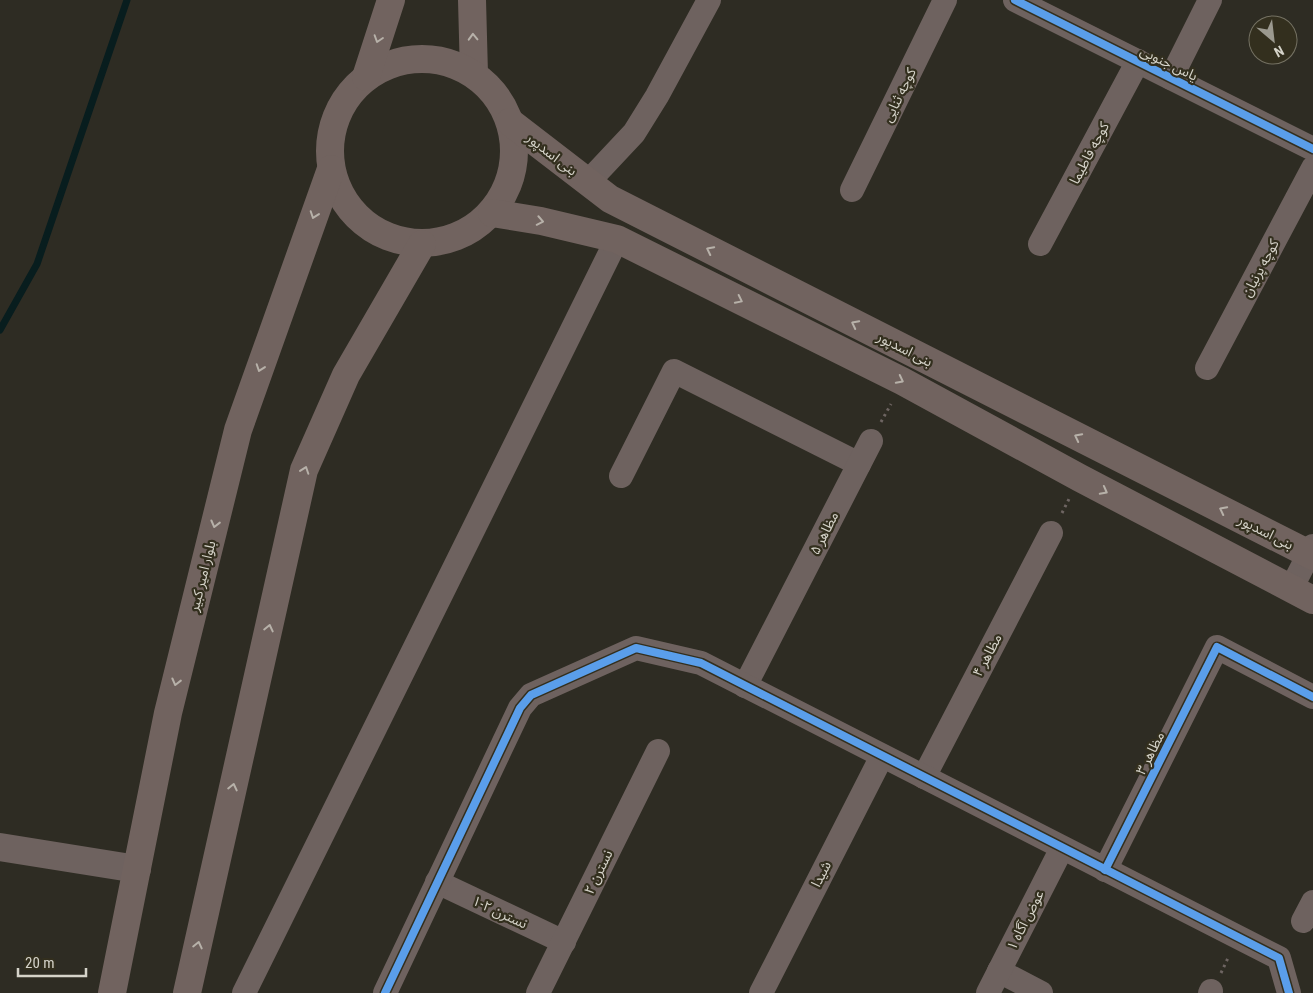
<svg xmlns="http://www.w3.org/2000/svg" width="1313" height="993" font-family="'Roboto Condensed','Noto Sans Arabic',sans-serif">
<rect width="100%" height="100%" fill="#2e2c23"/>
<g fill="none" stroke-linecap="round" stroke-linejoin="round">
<path stroke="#081d1e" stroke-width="7" d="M 0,330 L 37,264 L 127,0"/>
<g stroke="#6e6562" stroke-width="3" stroke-dasharray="2.5 4" stroke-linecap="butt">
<path d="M 881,422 L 891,404"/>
<path d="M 1062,513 L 1069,499"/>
<path d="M 1221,973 L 1228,958"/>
</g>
<g stroke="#6e625f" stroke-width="24">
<path d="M 1015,0 L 1313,149"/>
<path d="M 1171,78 L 1210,0"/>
<path d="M 588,182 L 634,133 L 657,96 L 709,0"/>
<path d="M 852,190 L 945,0"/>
<path d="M 1040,244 L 1138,61"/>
<path d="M 1207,368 L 1313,168"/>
<path d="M 621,476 L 674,371 L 859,464"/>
<path d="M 1291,589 L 1313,546"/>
<path d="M 745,686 L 871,441"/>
<path d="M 924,777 L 1051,533"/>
<path d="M 1105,870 L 1217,647 L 1313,697"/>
<path d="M 437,882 L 564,942"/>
<path d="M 1303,921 L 1313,902"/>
<path d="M 999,971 L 1041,993"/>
<path d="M 244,993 L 617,239"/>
<path d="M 385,993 L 520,708 L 531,695 L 636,648 L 701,663 L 1279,958 L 1289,993"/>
<path d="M 538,993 L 658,751"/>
<path d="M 761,993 L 882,756"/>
<path d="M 988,993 L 1062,848"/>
<path d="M 1210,993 L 1211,991"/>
</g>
<path stroke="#6e625f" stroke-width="28" d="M 0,847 L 137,869"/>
<g stroke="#71635f" stroke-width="28">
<path d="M 472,0 L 474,74"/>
<circle cx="422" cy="151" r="92"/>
<path d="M 366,77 L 391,0"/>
<path d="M 510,122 L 610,199 L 1313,556"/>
<path d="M 492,213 L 541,221 L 617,239 L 902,381 L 1080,478 L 1313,600"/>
<path d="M 112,993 L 168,713 L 238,430 L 331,169"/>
<path d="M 187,993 L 304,470 L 346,375 L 422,244"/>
</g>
<defs>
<g id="cycleway">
<path d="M 1015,0 L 1313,149"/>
<path d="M 1105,870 L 1217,647 L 1313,697"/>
<path d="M 385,993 L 520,708 L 531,695 L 636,648 L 701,663 L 1279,958 L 1289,993"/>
</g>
</defs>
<use href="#cycleway" stroke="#332f1e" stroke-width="11"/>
<use href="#cycleway" stroke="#5a9eea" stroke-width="8"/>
</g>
<defs><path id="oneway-chevron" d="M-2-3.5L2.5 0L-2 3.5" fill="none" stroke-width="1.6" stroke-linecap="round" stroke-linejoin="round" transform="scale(1.25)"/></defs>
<g stroke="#b7b1a9">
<use href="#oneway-chevron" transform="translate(473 37) rotate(-92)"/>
<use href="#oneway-chevron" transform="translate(378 39) rotate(108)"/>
<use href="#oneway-chevron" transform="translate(314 215) rotate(109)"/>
<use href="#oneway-chevron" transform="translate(540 221) rotate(11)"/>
<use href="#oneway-chevron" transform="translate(710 250) rotate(-153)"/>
<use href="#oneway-chevron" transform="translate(739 300) rotate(26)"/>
<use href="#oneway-chevron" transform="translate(855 324) rotate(-153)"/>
<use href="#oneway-chevron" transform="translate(260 368) rotate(109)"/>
<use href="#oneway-chevron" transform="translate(900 380) rotate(27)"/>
<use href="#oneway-chevron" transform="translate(1078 437) rotate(-153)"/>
<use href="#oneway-chevron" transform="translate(305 470) rotate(-71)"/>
<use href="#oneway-chevron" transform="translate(1104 491) rotate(28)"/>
<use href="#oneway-chevron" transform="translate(1223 510) rotate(-153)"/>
<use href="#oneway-chevron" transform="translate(215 524) rotate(104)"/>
<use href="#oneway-chevron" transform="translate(269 628) rotate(-77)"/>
<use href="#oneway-chevron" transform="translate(176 682) rotate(104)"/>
<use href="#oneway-chevron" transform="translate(233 787) rotate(-77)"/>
<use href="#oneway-chevron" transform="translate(198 945) rotate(-77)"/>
</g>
<g text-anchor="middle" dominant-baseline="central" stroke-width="4.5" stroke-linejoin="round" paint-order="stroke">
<g font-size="14" fill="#d5d3c9" stroke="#332f1e">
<text transform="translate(1169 63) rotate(26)">یاس جنوبی</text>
<text transform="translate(899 95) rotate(-64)">کوچه ثنایی</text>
<text transform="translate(1089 153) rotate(-62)">کوچه فاطیما</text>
<text transform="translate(552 154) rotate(38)">بنی اسدپور</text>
<text transform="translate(1260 268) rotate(-62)">کوچه پرنیان</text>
<text transform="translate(905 349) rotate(27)">بنی اسدپور</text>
<text transform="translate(1266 532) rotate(27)">بنی اسدپور</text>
<text transform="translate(824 533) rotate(-63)">مظاهر ۵</text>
<text transform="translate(202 576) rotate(-76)">بلوار امیر کبیر</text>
<text transform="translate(987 655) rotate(-62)">مظاهر ۴</text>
<text transform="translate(1150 753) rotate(-63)">مظاهر ۳</text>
<text transform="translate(598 872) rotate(-64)">نسترن ۲</text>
<text transform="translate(821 874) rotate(-63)">شیدا</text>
<text transform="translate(500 912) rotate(25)">نسترن ۲-۱</text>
<text transform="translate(1025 920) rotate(-63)">عوض آگاه ۱</text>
</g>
</g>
<g transform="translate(1273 40) rotate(152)"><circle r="24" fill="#332f1e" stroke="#747162"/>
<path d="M0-4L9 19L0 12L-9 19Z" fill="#9b998f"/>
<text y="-8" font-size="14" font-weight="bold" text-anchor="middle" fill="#d5d3c9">N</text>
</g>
<path d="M18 968v8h68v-8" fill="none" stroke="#d5d3c9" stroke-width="2.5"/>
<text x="25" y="968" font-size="15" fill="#d5d3c9" stroke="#332f1e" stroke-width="4" paint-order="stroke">20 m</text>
</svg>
